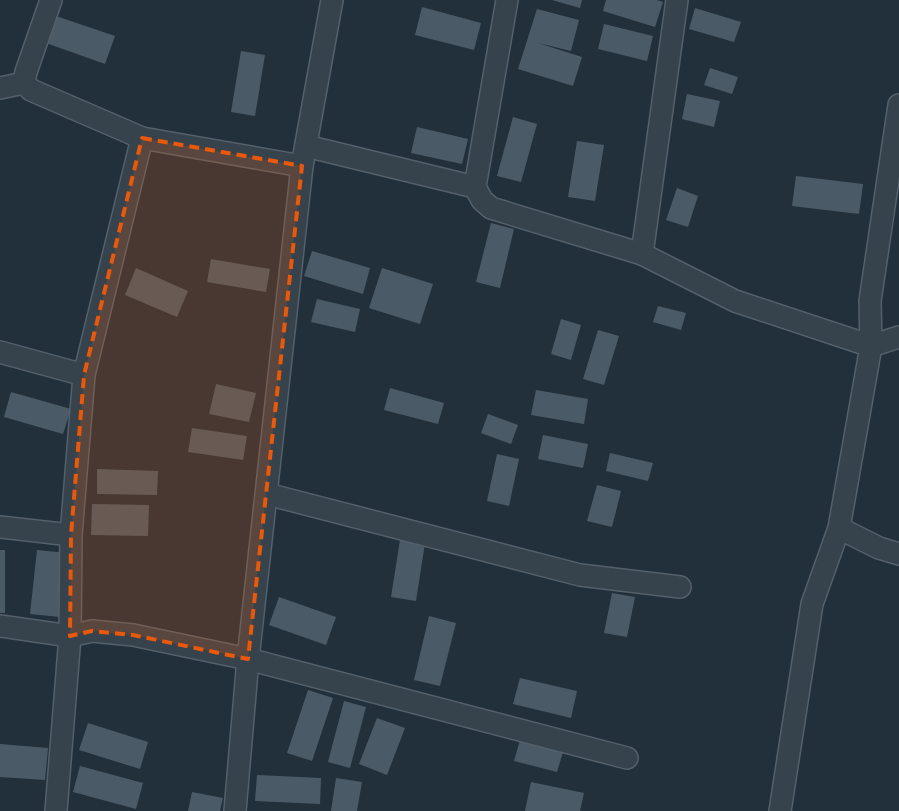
<svg xmlns="http://www.w3.org/2000/svg" width="899" height="811" font-family="Overpass,sans-serif">
	<style>
		.building { fill: #4a5b67 }
		.lines { fill: none; stroke-linecap: round; stroke-linejoin: round }
		.minor-casing { stroke: #54606a; stroke-width: 24 }
		.minor { stroke: #36424c; stroke-width: 21 }
		.marked { fill: #e8590c; fill-opacity: 0.2; stroke: #e8590c; stroke-width: 4; stroke-dasharray: 10 6; stroke-linejoin: round }
	</style>
	<rect width="100%" height="100%" fill="#22303c"/>
	<!-- building -->
	<g class="building">
		<path d="M552,0H582L580,8Z"/>
		<path d="M606,0H657L663,2L655,27L603,11Z"/>
		<path d="M422,7L481,23L474,50L415,35Z"/>
		<path d="M695,8L741,22L734,42L689,29Z"/>
		<path d="M537,9L579,20L571,51L538,43L582,57L573,86L518,69Z"/>
		<path d="M56,16L115,36L105,64L46,43Z"/>
		<path d="M604,24L653,36L647,61L598,49Z"/>
		<path d="M241,51L265,55L255,116L231,112Z"/>
		<path d="M710,68L738,77L732,94L704,85Z"/>
		<path d="M687,94L720,101L714,127L682,119Z"/>
		<path d="M513,117L537,124L521,182L497,176Z"/>
		<path d="M417,127L468,139L462,164L411,153Z"/>
		<path d="M577,141L604,145L595,201L568,197Z"/>
		<path d="M796,176L863,184L859,214L792,206Z"/>
		<path d="M677,188L698,196L688,227L666,220Z"/>
		<path d="M491,223L514,229L500,288L476,282Z"/>
		<path d="M312,251L370,268L363,294L304,276Z"/>
		<path d="M211,259L270,269L266,292L207,282Z"/>
		<path d="M136,268L188,291L177,317L125,295Z"/>
		<path d="M382,268L433,284L420,324L369,308Z"/>
		<path d="M317,299L360,309L355,332L311,322Z"/>
		<path d="M658,306L686,313L681,330L653,322Z"/>
		<path d="M561,319L581,325L571,360L551,354Z"/>
		<path d="M598,330L619,336L604,385L583,379Z"/>
		<path d="M216,384L256,393L249,422L209,414Z"/>
		<path d="M390,388L444,403L438,424L384,410Z"/>
		<path d="M536,390L588,399L584,424L531,415Z"/>
		<path d="M11,392L71,409L63,434L4,417Z"/>
		<path d="M488,414L518,425L511,444L481,433Z"/>
		<path d="M192,428L247,436L243,460L188,452Z"/>
		<path d="M543,435L588,444L583,468L538,459Z"/>
		<path d="M610,453L653,463L648,481L606,471Z"/>
		<path d="M497,454L519,459L509,506L487,501Z"/>
		<path d="M97,469L158,471L157,495L97,494Z"/>
		<path d="M597,485L621,491L612,527L587,521Z"/>
		<path d="M92,504L149,505L148,536L91,535Z"/>
		<path d="M400,540L425,543L416,601L391,597Z"/>
		<rect x="0" y="550" width="5" height="63"/>
		<path d="M37,550L67,553L60,617L30,614Z"/>
		<path d="M612,593L635,597L627,637L604,633Z"/>
		<path d="M279,597L336,617L326,645L269,625Z"/>
		<path d="M429,616L456,623L440,686L414,680Z"/>
		<path d="M520,678L577,691L571,718L513,704Z"/>
		<path d="M308,690L333,698L312,761L287,753Z"/>
		<path d="M344,701L366,707L350,768L328,762Z"/>
		<path d="M377,718L405,728L387,775L359,764Z"/>
		<path d="M88,723L148,742L140,769L79,750Z"/>
		<path d="M520,740L563,752L557,772L514,761Z"/>
		<path d="M0,744L48,748L45,780L0,777Z"/>
		<path d="M80,766L143,783L136,809L73,792Z"/>
		<path d="M257,775L321,778L320,804L255,801Z"/>
		<path d="M336,778L362,782L357,811H331Z"/>
		<path d="M531,782L584,793L580,811H525Z"/>
		<path d="M192,792L223,798L220,811H188Z"/>
	</g>
	<g class="lines">
		<!-- minor casing -->
		<g class="minor-casing">
			<g id="minor">
				<path d="M51,0L26,72L24,83L31,90L142,138L302,166"/>
				<path d="M507,0L475,187L482,200L491,208L642,254L677,0"/>
				<path d="M0,88L24,83"/>
				<path d="M306,146L475,187"/>
				<path d="M642,254L735,301L871,346L899,337"/>
				<path d="M0,352L84,375"/>
				<path d="M267,494L580,575L680,587"/>
				<path d="M0,527L71,535"/>
				<path d="M839,528L879,548L899,554"/>
				<path d="M0,626L70,636L92,631L133,635L248,659L627,758"/>
				<path d="M56,811L70,636L71,535L84,375L142,138"/>
				<path d="M235,811L248,659L302,166L332,0"/>
				<path d="M780,811L812,604L839,528L871,346L870,301L899,105"/>
			</g>
		</g>
		<!-- minor -->
		<use href="#minor" class="minor"/>
	</g>
	<!-- marked area -->
	<path class="marked" d="M142,138L302,166L248,659L133,635L92,631L70,636L71,535L84,375Z"/>
</svg>
